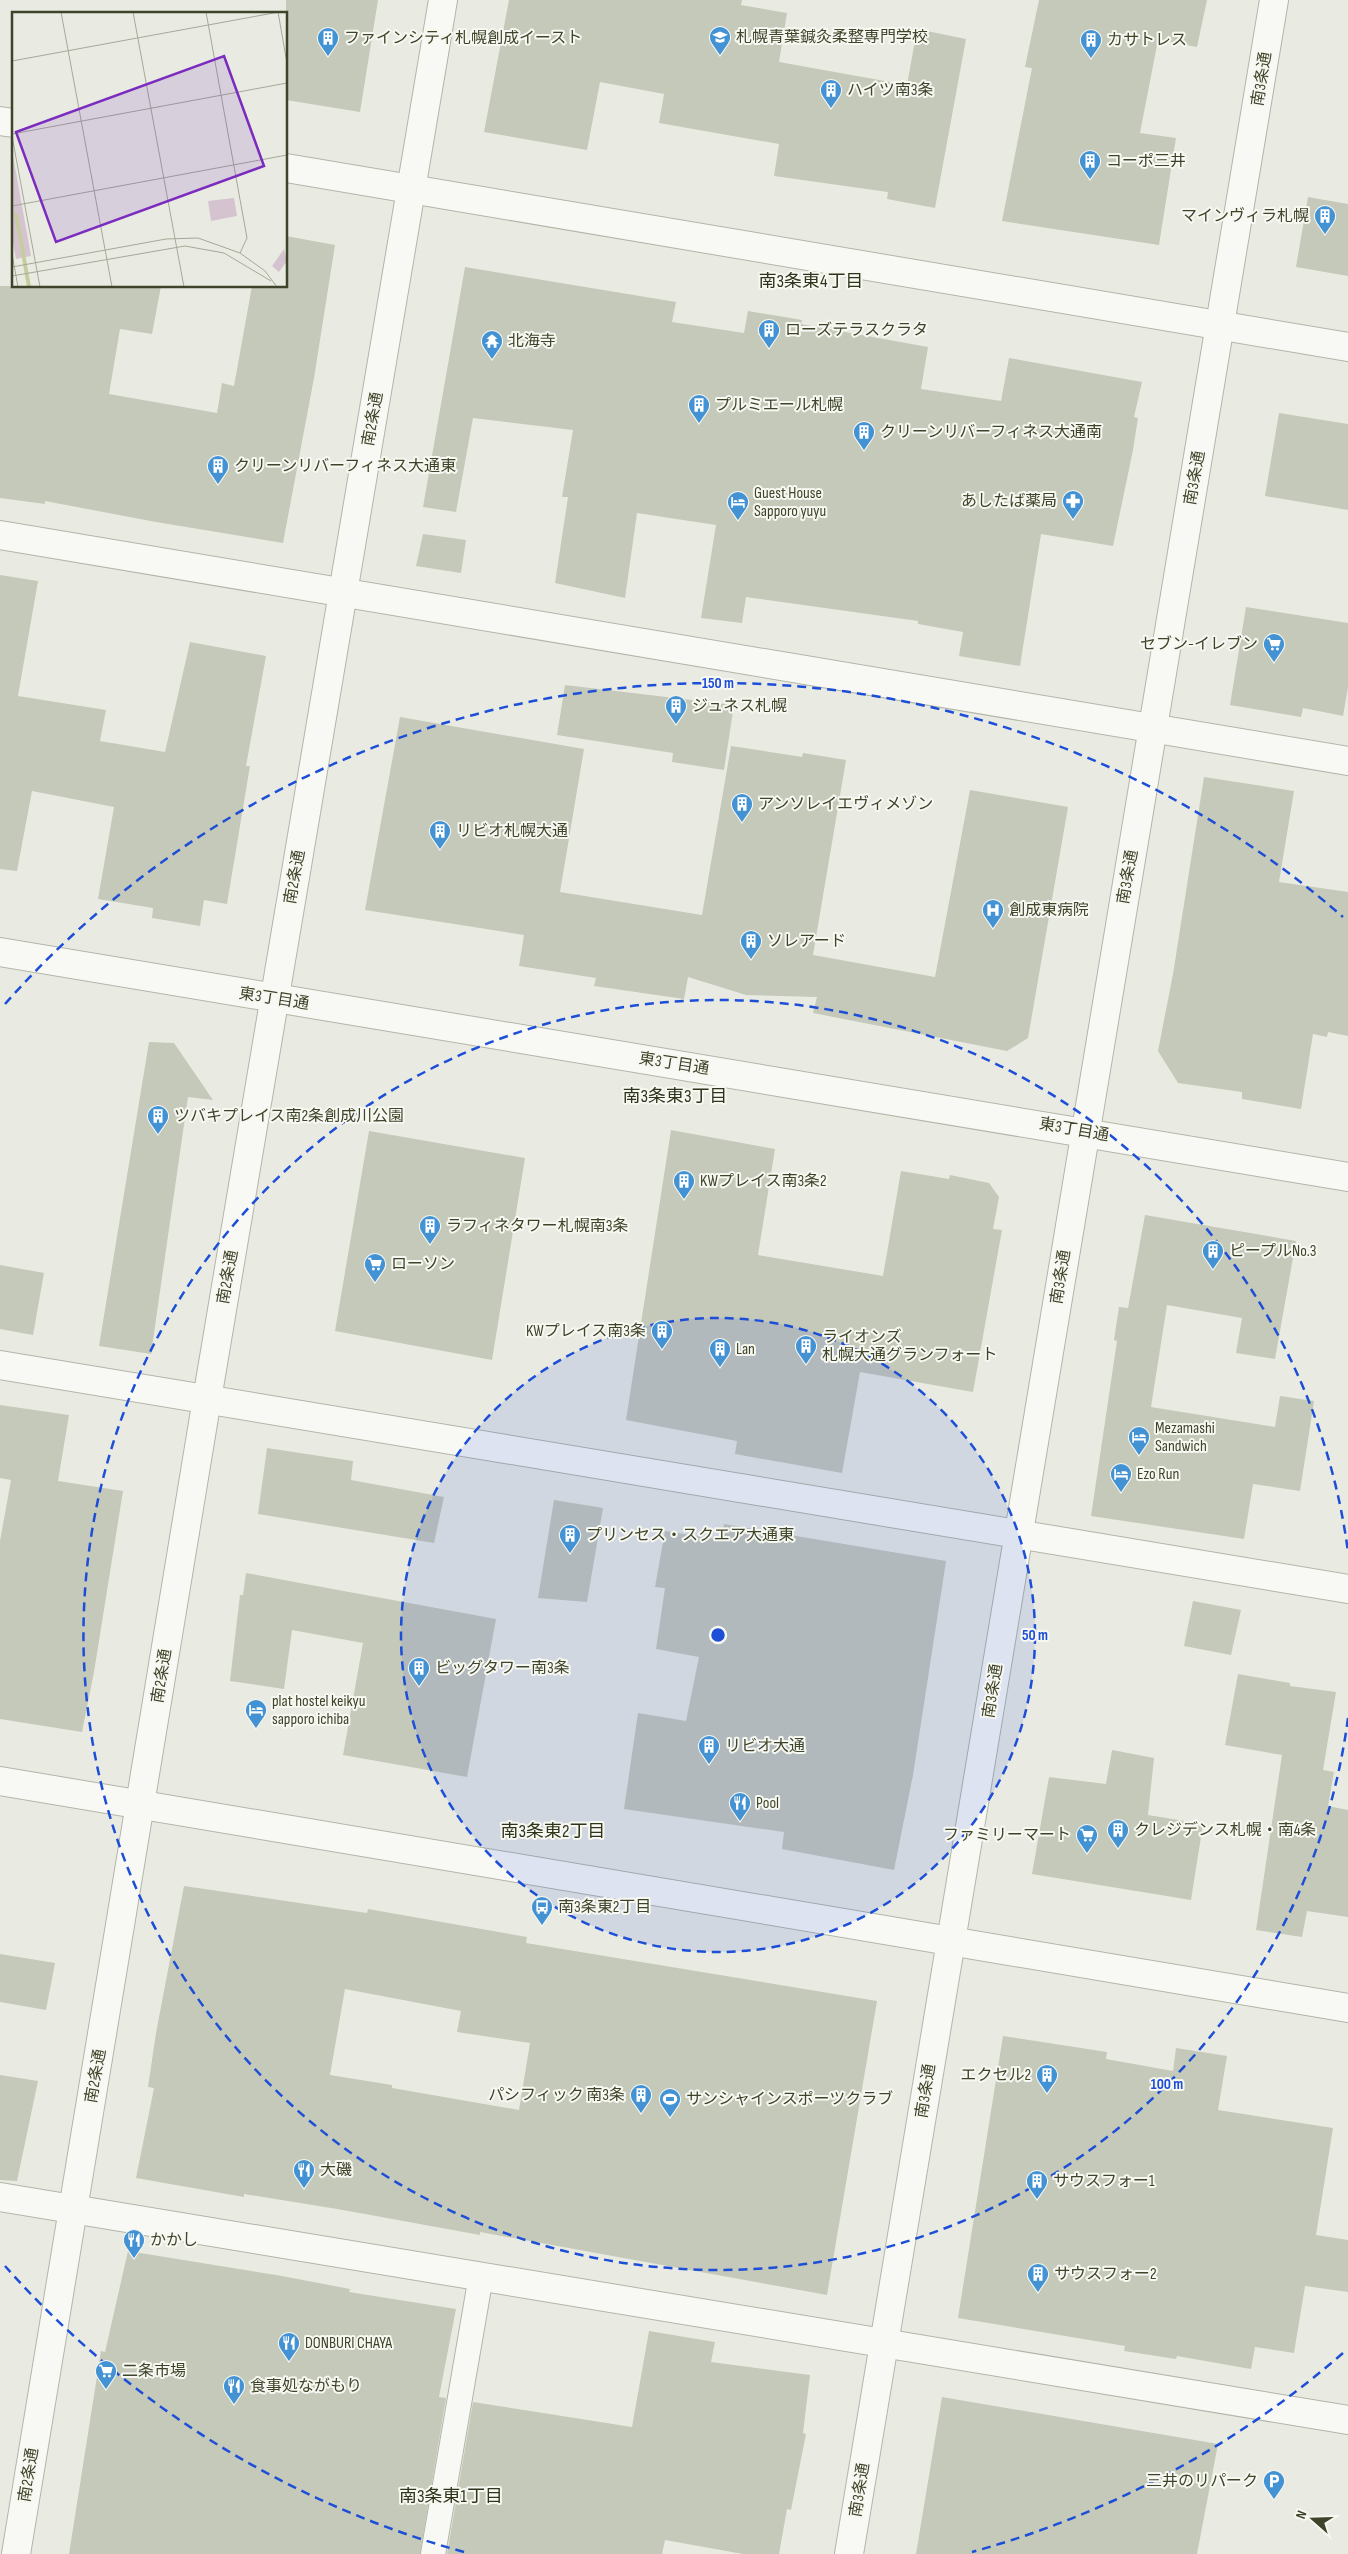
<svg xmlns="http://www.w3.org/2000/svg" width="1348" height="2554" font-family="'Sofia Sans Condensed','Noto Sans JP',sans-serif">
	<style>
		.building { fill: #c5c9b9; fill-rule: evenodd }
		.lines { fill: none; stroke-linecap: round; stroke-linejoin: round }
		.service-casing { stroke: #b2b6a7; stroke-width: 26 }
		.minor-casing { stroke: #b2b6a7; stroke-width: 30 }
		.tertiary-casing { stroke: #b2b6a7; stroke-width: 30 }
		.service { stroke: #f8f9f5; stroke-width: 24 }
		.minor { stroke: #f8f9f5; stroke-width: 28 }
		.tertiary { stroke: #f8f9f5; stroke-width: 28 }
		.ring { fill: none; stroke: #1d4ed8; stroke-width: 2.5; stroke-dasharray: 9 6 }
		.labels { text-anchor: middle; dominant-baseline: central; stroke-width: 4; stroke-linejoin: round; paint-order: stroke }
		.poi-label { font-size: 16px; fill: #3e4429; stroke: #f7f8f2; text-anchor: start }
		.street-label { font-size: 16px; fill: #3e4429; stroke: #f7f8f2 }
		.neighbourhood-label { font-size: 18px; fill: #2e351b; stroke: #f7f8f2 }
		.inset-road { fill: none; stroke: #a5a898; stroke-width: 1 }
		.view { fill: #7b2cbf; fill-opacity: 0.15; stroke: #7b2cbf; stroke-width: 2.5 }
		.inset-edge { fill: none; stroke: #3e4429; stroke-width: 2.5 }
		.centre { fill: #1d4ed8; stroke: #f7f8f2; stroke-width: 2.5 }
		.ring-label { font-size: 15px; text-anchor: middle; font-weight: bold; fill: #1d4ed8; stroke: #f7f8f2; stroke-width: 4; stroke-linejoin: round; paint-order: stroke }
	</style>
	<rect width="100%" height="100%" fill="#e9ebe2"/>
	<!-- building -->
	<g class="building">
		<path d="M286,0H378L360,112L286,100Z"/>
		<path d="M509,0H742L741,5L787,13L779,62L907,85L917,29L966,39L935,208L887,199L888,192L774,176L779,144L659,123L664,94L600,82L587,150L484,132Z"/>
		<path d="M1039,0H1207L1197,47L1158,40L1140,133L1176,138L1159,245L1002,221L1032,68L1025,67Z"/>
		<path d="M1308,197L1348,204V276L1296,267Z"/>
		<path d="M286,236L335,245L314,378L283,543L156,522L45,501V504L0,498V286H161L152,334L120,329L109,394L217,413L222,383L234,386L252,286H286Z"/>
		<path d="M465,267L676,302L672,322L744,333L748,311L802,320L801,324L928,347L921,389L1001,401L1009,358L1142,382L1134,417L1138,418L1133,450L1113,546L1041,534L1020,666L959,656L963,632L918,624V621L746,597L742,623L701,618L716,525L637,513L625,598L555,583L568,497H562L573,430L473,418L456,512L423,507Z"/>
		<path d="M1279,413L1348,424V510L1265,496Z"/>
		<path d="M423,534L466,540L461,573L416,566Z"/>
		<path d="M0,575L38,581L18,696L106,710L100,741L165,752L190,642L266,656L246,766H250L227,904L204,900L200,926L152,918L153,908L98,899L114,807L32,791L17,871L0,869Z"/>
		<path d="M1246,607L1348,623V687L1343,716L1303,708L1301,717L1230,705Z"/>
		<path d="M565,685L734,705L724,770L672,762L673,753L557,735Z"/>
		<path d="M400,717L584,749L560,892L702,915L731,746L802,757L803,753L846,760L813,955L935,977L970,790L1068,807L1028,1038L1007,1051L813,1013L817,997L746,995L688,977L684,999L594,986L596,978L519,966L524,935L365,910Z"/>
		<path d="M1204,777L1294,791L1279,882L1348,892V1036L1328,1032L1327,1037L1313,1034L1301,1109L1242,1099V1092L1178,1083L1158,1051L1173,974Z"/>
		<path d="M149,1042L174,1043L213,1100L188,1097L151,1354L99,1346Z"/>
		<path d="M671,1130L775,1149L758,1255L883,1276L901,1171L949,1179L950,1175L989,1183L999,1197L993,1229L1002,1230L973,1392L860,1372L842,1473L735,1454L737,1441L626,1420Z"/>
		<path d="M369,1131L525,1158L492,1360L335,1331Z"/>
		<path d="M1145,1215L1296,1241L1275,1359L1236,1353L1242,1318L1167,1305L1151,1407L1275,1427L1280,1396L1314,1401L1300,1491L1253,1484L1244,1539L1091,1516L1117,1341L1114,1340L1119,1307L1128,1308Z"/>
		<path d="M0,1265L44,1273L33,1335L0,1329Z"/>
		<path d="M0,1405L69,1415L58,1481L123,1491L94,1672L82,1732L0,1719V1541L11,1480L0,1478Z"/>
		<path d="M267,1448L353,1461L351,1480L444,1497L434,1543L258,1514Z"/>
		<path d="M554,1500L603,1508L587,1602L538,1598Z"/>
		<path d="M724,1524L946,1561L913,1775L894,1870L782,1849L784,1832L624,1809L638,1713L686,1721L699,1657L656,1649L665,1588L655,1587L665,1531L722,1540Z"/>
		<path d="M246,1573L496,1619L467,1777L343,1755L363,1643L292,1630L284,1689L230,1681L240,1595H243Z"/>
		<path d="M1193,1601L1241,1610L1231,1655L1184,1646Z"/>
		<path d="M1238,1674L1290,1683V1686L1336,1692L1323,1770L1334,1772L1328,1806L1348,1810V1917L1307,1911L1302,1937L1256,1930L1282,1755L1225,1745Z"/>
		<path d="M1112,1750L1154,1758L1148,1815L1203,1824L1191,1900L1032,1874L1049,1777L1106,1784Z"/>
		<path d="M184,1886L367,1913L368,1909L527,1937L526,1943L877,2001L827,2295L480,2232V2235L343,2210L244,2194V2197L136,2178L154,2088L148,2087L156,2033ZM345,1989L461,2011L457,2032L530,2043L519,2110L392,2088V2085L330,2075Z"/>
		<path d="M0,1954L55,1963L46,2010L0,2002Z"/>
		<path d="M1003,2036L1107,2052L1106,2059L1173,2071L1176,2048L1227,2056L1218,2110L1333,2128L1316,2235L1348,2240V2292L1305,2286L1294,2353L1255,2347L1251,2369L1177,2356L1176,2359L1124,2351L1125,2346L958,2318Z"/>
		<path d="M0,2075L38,2081L17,2181L0,2180Z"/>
		<path d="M128,2251L282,2276L350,2289L349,2292L456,2309L439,2397L446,2398L420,2554H69L101,2351L105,2352Z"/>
		<path d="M649,2331L715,2342L711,2362L810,2375L803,2433L806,2434L791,2510L787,2509L779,2554H743L665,2540L662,2554H447L473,2402L632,2427Z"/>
		<path d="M942,2397L1218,2444L1197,2554H916Z"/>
	</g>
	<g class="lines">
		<!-- service casing -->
		<g class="service-casing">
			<path id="service" d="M433,2554L481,2276"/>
		</g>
		<!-- minor casing -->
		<g class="minor-casing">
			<g id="minor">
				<path d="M0,535L1348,761"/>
				<path d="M0,1365L1348,1589"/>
				<path d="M0,2197L1348,2420"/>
			</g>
		</g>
		<!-- tertiary casing -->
		<g class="tertiary-casing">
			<g id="tertiary">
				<path d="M0,121L14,123"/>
				<path d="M286,168L1348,347"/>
				<path d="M0,952L1348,1177"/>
				<path d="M0,1781L1348,2008"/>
				<path d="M16,2554L207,1399L443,0"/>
				<path d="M849,2554L1274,0"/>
			</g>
		</g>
		<!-- service -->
		<use href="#service" class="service"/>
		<!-- minor -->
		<use href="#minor" class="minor"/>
		<!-- tertiary -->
		<use href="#tertiary" class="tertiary"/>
	</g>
	<!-- distance rings -->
	<circle cx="718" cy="1635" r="317" fill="#1d4ed8" fill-opacity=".12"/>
	<g class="ring">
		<circle cx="718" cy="1635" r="317"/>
		<path d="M1348 1718A635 635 0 1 1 1348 1552"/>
		<path d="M1343 2353A952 952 0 0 1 972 2552M464 2552A952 952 0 0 1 5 2266M5 1004A952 952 0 0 1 1343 917"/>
	</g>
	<!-- icons -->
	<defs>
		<g id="university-pin" transform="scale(1.125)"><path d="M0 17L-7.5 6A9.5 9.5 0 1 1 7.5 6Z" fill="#4392d4" stroke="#f7f8f2"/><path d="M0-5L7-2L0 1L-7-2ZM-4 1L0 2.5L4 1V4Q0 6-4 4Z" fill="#fff"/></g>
		<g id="building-pin" transform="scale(1.125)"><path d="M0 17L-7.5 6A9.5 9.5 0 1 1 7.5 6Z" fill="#4392d4" stroke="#f7f8f2"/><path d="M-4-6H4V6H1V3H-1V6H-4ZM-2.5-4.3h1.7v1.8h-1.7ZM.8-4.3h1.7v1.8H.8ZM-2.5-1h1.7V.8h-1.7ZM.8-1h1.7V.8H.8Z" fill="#fff"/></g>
		<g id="temple-pin" transform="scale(1.125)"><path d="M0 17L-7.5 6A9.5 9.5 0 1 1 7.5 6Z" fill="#4392d4" stroke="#f7f8f2"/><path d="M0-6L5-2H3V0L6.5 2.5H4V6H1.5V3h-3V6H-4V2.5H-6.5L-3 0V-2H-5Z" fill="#fff"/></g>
		<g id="pharmacy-pin" transform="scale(1.125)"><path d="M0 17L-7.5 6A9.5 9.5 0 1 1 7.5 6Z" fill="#4392d4" stroke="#f7f8f2"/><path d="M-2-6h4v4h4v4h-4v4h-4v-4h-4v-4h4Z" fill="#fff"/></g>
		<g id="hotel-pin" transform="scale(1.125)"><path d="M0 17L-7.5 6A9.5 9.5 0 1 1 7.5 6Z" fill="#4392d4" stroke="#f7f8f2"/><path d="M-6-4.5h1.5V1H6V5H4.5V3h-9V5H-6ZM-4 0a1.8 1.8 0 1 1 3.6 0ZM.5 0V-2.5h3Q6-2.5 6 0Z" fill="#fff"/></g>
		<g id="supermarket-pin" transform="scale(1.125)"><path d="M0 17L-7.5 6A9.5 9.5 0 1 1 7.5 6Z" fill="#4392d4" stroke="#f7f8f2"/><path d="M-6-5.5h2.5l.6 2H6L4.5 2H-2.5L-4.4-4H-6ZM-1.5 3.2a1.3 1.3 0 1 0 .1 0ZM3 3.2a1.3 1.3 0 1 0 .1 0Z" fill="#fff"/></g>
		<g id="hospital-pin" transform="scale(1.125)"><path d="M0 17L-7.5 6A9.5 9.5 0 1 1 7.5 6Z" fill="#4392d4" stroke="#f7f8f2"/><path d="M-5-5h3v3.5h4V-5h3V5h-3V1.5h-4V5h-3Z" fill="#fff"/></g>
		<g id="restaurant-pin" transform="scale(1.125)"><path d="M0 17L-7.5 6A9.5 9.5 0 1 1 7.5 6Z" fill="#4392d4" stroke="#f7f8f2"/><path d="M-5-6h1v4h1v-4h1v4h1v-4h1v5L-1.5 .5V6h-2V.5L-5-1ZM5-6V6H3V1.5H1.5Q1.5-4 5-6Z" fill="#fff"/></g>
		<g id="bus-pin" transform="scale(1.125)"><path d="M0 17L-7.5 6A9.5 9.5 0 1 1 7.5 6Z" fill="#4392d4" stroke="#f7f8f2"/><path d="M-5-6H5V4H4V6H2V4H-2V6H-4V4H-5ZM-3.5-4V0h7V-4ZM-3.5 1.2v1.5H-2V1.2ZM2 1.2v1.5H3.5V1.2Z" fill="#fff"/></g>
		<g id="stadium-pin" transform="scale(1.125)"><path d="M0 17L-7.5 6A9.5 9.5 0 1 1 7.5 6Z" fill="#4392d4" stroke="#f7f8f2"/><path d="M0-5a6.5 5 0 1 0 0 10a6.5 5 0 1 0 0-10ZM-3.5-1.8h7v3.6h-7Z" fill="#fff"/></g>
		<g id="parking-pin" transform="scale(1.125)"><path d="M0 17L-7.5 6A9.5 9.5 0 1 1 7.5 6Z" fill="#4392d4" stroke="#f7f8f2"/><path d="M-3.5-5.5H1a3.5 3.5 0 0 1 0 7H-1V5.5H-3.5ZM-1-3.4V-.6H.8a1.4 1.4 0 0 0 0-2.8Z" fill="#fff"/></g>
	</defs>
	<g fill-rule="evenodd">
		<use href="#university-pin" x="720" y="37"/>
		<use href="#building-pin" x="328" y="38"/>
		<use href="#building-pin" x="1091" y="40"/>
		<use href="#building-pin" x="831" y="90"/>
		<use href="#building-pin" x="1090" y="161"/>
		<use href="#building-pin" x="1325" y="216"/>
		<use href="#building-pin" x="769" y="330"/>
		<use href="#temple-pin" x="492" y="341"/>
		<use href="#building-pin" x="699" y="405"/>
		<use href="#building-pin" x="864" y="432"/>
		<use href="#building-pin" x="218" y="466"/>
		<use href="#pharmacy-pin" x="1073" y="501"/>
		<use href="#hotel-pin" x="738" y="502"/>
		<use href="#supermarket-pin" x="1274" y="644"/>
		<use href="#building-pin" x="676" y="706"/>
		<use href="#building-pin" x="742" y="804"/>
		<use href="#building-pin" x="440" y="831"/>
		<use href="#hospital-pin" x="993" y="910"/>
		<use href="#building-pin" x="751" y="941"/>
		<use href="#building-pin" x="158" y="1116"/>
		<use href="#building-pin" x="684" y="1181"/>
		<use href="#building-pin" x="430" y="1226"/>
		<use href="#building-pin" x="1213" y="1251"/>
		<use href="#supermarket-pin" x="375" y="1264"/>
		<use href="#building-pin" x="662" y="1331"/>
		<use href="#building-pin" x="806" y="1346"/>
		<use href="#building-pin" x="720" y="1349"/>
		<use href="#hotel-pin" x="1139" y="1437"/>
		<use href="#hotel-pin" x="1121" y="1474"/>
		<use href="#building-pin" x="570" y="1535"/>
		<use href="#building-pin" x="419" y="1668"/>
		<use href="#hotel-pin" x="256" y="1710"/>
		<use href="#building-pin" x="709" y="1746"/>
		<use href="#restaurant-pin" x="740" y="1803"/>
		<use href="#building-pin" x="1118" y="1830"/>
		<use href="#supermarket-pin" x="1087" y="1835"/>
		<use href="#bus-pin" x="542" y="1907"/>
		<use href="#building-pin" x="1047" y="2075"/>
		<use href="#building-pin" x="641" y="2095"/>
		<use href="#stadium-pin" x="670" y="2099"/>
		<use href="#restaurant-pin" x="304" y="2170"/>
		<use href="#building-pin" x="1037" y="2181"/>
		<use href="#restaurant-pin" x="134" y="2240"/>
		<use href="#building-pin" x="1038" y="2274"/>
		<use href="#restaurant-pin" x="289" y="2343"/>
		<use href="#supermarket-pin" x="106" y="2371"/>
		<use href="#restaurant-pin" x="234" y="2386"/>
		<use href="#parking-pin" x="1274" y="2481"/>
	</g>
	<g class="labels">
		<!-- poi labels -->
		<g class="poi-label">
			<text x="736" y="37">札幌青葉鍼灸柔整専門学校</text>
			<text x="344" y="38">ファインシティ札幌創成イースト</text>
			<text x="1107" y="40">カサトレス</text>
			<text x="847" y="90">ハイツ南3条</text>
			<text x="1106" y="161">コーポ三井</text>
			<text x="1309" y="216" text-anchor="end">マインヴィラ札幌</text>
			<text x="785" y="330">ローズテラスクラタ</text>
			<text x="508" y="341">北海寺</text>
			<text x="715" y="405">プルミエール札幌</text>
			<text x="880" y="432">クリーンリバーフィネス大通南</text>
			<text x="234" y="466">クリーンリバーフィネス大通東</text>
			<text x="754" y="493">Guest House<tspan x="754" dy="18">Sapporo yuyu</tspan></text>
			<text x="1057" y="501" text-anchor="end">あしたば薬局</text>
			<text x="1258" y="644" text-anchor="end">セブン-イレブン</text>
			<text x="692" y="706">ジュネス札幌</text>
			<text x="758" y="804">アンソレイエヴィメゾン</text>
			<text x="456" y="831">リビオ札幌大通</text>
			<text x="1009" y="910">創成東病院</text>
			<text x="767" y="941">ソレアード</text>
			<text x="174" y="1116">ツバキプレイス南2条創成川公園</text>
			<text x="700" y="1181">KWプレイス南3条2</text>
			<text x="446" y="1226">ラフィネタワー札幌南3条</text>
			<text x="1229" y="1251">ピープルNo.3</text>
			<text x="391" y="1264">ローソン</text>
			<text x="646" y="1331" text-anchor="end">KWプレイス南3条</text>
			<text x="822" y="1337">ライオンズ<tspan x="822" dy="18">札幌大通グランフォート</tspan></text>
			<text x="736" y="1349">Lan</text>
			<text x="1155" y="1428">Mezamashi<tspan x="1155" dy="18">Sandwich</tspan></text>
			<text x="1137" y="1474">Ezo Run</text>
			<text x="586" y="1535">プリンセス・スクエア大通東</text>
			<text x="435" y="1668">ビッグタワー南3条</text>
			<text x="272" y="1701">plat hostel keikyu<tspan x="272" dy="18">sapporo ichiba</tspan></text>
			<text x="725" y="1746">リビオ大通</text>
			<text x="756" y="1803">Pool</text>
			<text x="1134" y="1830">クレジデンス札幌・南4条</text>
			<text x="1071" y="1835" text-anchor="end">ファミリーマート</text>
			<text x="558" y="1907">南3条東2丁目</text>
			<text x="1031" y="2075" text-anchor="end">エクセル2</text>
			<text x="625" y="2095" text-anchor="end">パシフィック 南3条</text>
			<text x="686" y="2099">サンシャインスポーツクラブ</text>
			<text x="320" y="2170">大磯</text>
			<text x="1053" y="2181">サウスフォー1</text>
			<text x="150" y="2240">かかし</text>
			<text x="1054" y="2274">サウスフォー2</text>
			<text x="305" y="2343">DONBURI CHAYA</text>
			<text x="122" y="2371">二条市場</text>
			<text x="250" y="2386">食事処ながもり</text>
			<text x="1258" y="2481" text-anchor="end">三井のリパーク</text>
		</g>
		<!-- street labels -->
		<g class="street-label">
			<text transform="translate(1262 79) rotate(-81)">南3条通</text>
			<text transform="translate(373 419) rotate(-80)">南2条通</text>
			<text transform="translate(1195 478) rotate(-80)">南3条通</text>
			<text transform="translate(295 877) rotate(-80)">南2条通</text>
			<text transform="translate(1128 877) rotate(-80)">南3条通</text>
			<text transform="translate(274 999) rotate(9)">東3丁目通</text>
			<text transform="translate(674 1064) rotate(9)">東3丁目通</text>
			<text transform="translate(1074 1130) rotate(10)">東3丁目通</text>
			<text transform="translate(228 1277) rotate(-80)">南2条通</text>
			<text transform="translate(1061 1277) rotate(-81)">南3条通</text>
			<text transform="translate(162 1676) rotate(-81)">南2条通</text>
			<text transform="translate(993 1691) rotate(-81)">南3条通</text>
			<text transform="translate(96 2076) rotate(-80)">南2条通</text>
			<text transform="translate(926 2091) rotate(-81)">南3条通</text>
			<text transform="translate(29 2475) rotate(-81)">南2条通</text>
			<text transform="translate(860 2490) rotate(-81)">南3条通</text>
		</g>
		<!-- neighbourhood labels -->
		<g class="neighbourhood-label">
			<text x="811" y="281">南3条東4丁目</text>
			<text x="675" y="1096">南3条東3丁目</text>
			<text x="553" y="1831">南3条東2丁目</text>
			<text x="451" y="2496">南3条東1丁目</text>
		</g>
	</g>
	<!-- overview -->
	<g transform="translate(12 12)">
		<rect width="275" height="275" fill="#e9ebe2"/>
		<path d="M0,138L19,244L4,247L0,226ZM222,186L225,204L199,209L196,189ZM272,237L275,249L267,260L260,254Z" fill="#d5c3cf"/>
		<path d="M2,200L6,203L19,275H15Z" fill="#c6cc9c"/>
		<path class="inset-road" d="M49,0L100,275M121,0L172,275M194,0L235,226L228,241M266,0L275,51M0,49L267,0M0,122L275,71M0,124L28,275M0,194L275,143M0,242L6,275M0,255L154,227L186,226L228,241L253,259L265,275M0,264L173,234L212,241L259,269"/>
		<path class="view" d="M212,44L252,154L44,230L4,120Z"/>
		<rect width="275" height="275" class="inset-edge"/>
	</g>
	<circle cx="718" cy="1635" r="8" class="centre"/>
	<g class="ring-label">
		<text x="718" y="688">150 m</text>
		<text x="1035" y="1640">50 m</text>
		<text x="1167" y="2089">100 m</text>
	</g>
	<!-- north arrow -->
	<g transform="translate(1313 2519) rotate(290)" stroke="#f7f8f2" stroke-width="4" paint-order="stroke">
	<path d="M0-4L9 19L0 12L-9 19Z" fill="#3e4429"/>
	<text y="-8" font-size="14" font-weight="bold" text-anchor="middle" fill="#3e4429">N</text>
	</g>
</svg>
